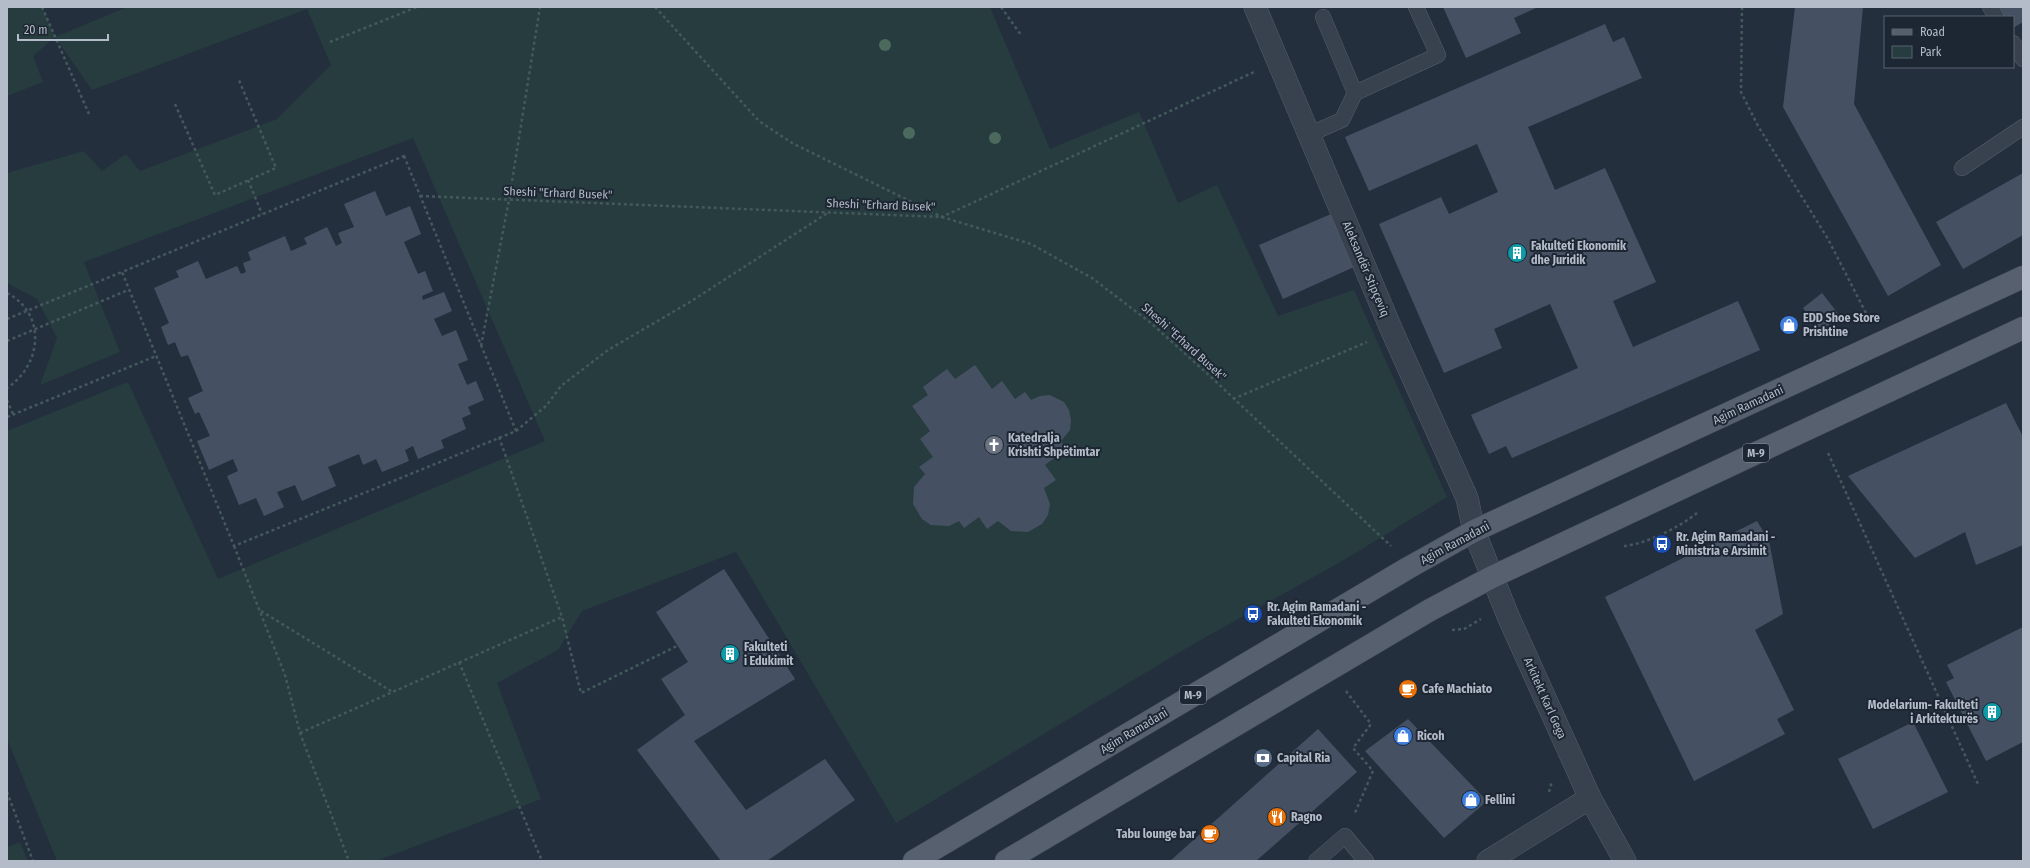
<svg xmlns="http://www.w3.org/2000/svg" width="2030" height="868" font-family="'Fira Sans Condensed',sans-serif">
	<style>
		.green { fill: #263c3f }
		.building { fill: #455162 }
		.lines { fill: none; stroke-linecap: round; stroke-linejoin: round }
		.service-casing { stroke: #565f6c; stroke-width: 16 }
		.minor-casing { stroke: #565f6c; stroke-width: 23 }
		.tertiary-casing { stroke: #565f6c; stroke-width: 23 }
		.primary-casing { stroke: #414a57; stroke-width: 23 }
		.path { stroke: #44595c; stroke-width: 2.5; stroke-dasharray: 3 3; stroke-linecap: butt }
		.service { stroke: #38414e; stroke-width: 15 }
		.minor { stroke: #38414e; stroke-width: 22 }
		.tertiary { stroke: #38414e; stroke-width: 22 }
		.primary { stroke: #56606e; stroke-width: 22 }
		.tree { fill: #4b6a5d }
		.labels { text-anchor: middle; dominant-baseline: central; stroke-width: 4; stroke-linejoin: round; paint-order: stroke }
		.shield { fill: #1d2633; stroke: #878f9c; stroke-width: 1 }
		.shield-label { font-size: 11px; font-weight: bold; fill: #b4bcc9 }
		.street-label { font-size: 12px; fill: #b4bcc9; stroke: #1d2633 }
		.poi-label { font-size: 12px; font-weight: bold; fill: #b4bcc9; stroke: #1d2633; text-anchor: start }
	</style>
	<rect width="100%" height="100%" fill="#242f3e"/>
	<!-- green -->
	<g class="green">
		<path d="M7,7H42L55,37L127,7H990L1050,149L1139,112L1178,203L1217,185L1278,316L1354,290L1447,497L1344,560L1190,646L896,823L736,552L582,611L558,650L497,683L541,799L376,861H57L7,739V431L128,382L218,579L545,441L413,138L84,262L120,352L40,385L57,338L37,299L7,283V173L84,151L102,171L126,154L140,171L277,119L331,65L307,9L92,90L55,37L33,56L43,82L7,96Z"/>
		<path d="M20,842L28,861H7V847Z"/>
	</g>
	<!-- building -->
	<g class="building">
		<path d="M1443,7H1538L1514,18L1521,33L1466,58Z"/>
		<path d="M1795,7H1863L1854,104L1941,265L1888,296L1783,107Z"/>
		<path d="M1996,7H2023V22L2013,28V17H2002Z"/>
		<path d="M1605,24L1613,42L1624,37L1642,78L1528,127L1555,190L1605,168L1656,282L1613,301L1633,347L1738,301L1760,350L1512,458L1506,446L1489,454L1471,415L1578,368L1550,304L1494,329L1502,348L1444,373L1379,224L1441,197L1449,214L1498,192L1477,144L1369,191L1345,137Z"/>
		<path d="M2023,173V235L1963,269L1936,222Z"/>
		<path d="M375,191L386,216L410,206L421,234L404,242L418,274L425,271L433,291L422,296L423,300L444,292L452,311L434,319L442,336L456,330L468,360L458,364L467,385L476,381L484,400L468,407L471,414L462,418L466,429L441,440L444,448L418,459L413,446L405,450L409,461L382,472L376,459L363,465L359,454L328,467L336,486L302,501L295,485L277,492L284,507L264,516L256,498L239,505L227,476L238,471L233,459L209,470L197,441L210,436L199,412L195,414L188,398L203,391L188,355L181,357L175,342L168,345L161,327L169,323L154,288L179,277L176,271L198,261L206,279L237,266L241,274L246,272L243,263L251,260L248,252L285,236L291,251L307,244L304,238L327,227L336,246L342,243L338,233L354,227L344,204Z"/>
		<path d="M1331,214L1354,267L1283,299L1259,245Z"/>
		<path d="M1822,293L1840,316L1821,331L1803,308Z"/>
		<path d="M975,365L992,389L1002,381L1015,399L1025,392L1031,400L1040,396L1050,395L1064,402L1069,410L1071,420L1070,430L1061,441L1066,449L1045,465L1056,480L1044,488L1050,504L1048,515L1042,524L1028,532L1011,531L998,521L987,529L979,517L964,528L959,521L949,526L931,525L922,519L913,504L914,487L925,474L919,467L933,457L920,439L930,431L912,406L928,395L923,387L947,369L955,379Z"/>
		<path d="M2006,403L2023,437V545L1976,565L1965,532L1915,558L1848,476Z"/>
		<path d="M1757,521L1769,541L1783,614L1755,630L1794,710L1777,719L1785,734L1694,781L1605,597Z"/>
		<path d="M724,569L795,679L694,741L746,810L825,759L855,800L767,861H721L637,750L685,715L661,679L688,662L656,612Z"/>
		<path d="M2023,627V742L1986,761L1946,682L1954,678L1947,665Z"/>
		<path d="M1408,719L1487,801L1444,838L1365,751Z"/>
		<path d="M1913,722L1948,792L1873,829L1838,759Z"/>
		<path d="M1318,729L1357,772L1256,861H1170Z"/>
	</g>
	<g class="lines">
		<!-- service casing -->
		<g class="service-casing">
			<g id="service">
				<path d="M1990,7L1996,17"/>
				<path d="M1323,17L1355,93"/>
				<path d="M2013,43L2023,59"/>
				<path d="M1310,134L1342,120L1355,93L1438,55L1416,7"/>
				<path d="M1962,168L2023,127"/>
				<path d="M1316,861L1345,836L1366,861"/>
			</g>
		</g>
		<!-- minor casing -->
		<g class="minor-casing">
			<g id="minor">
				<path d="M1255,7L1392,331L1467,498L1474,531"/>
				<path d="M1590,798L1625,861"/>
			</g>
		</g>
		<!-- tertiary casing -->
		<g class="tertiary-casing">
			<path id="tertiary" d="M1474,531L1508,616L1590,798L1488,861"/>
		</g>
		<!-- primary casing -->
		<g class="primary-casing">
			<g id="primary">
				<path d="M914,861L1408,568L1474,531L2023,277"/>
				<path d="M1006,861L1430,610L1492,577L2023,328"/>
			</g>
		</g>
		<!-- path -->
		<g class="path">
			<path d="M42,7L89,114"/>
			<path d="M655,7L759,121L792,143L942,217L1254,72"/>
			<path d="M1001,7L1021,35"/>
			<path d="M1742,7L1741,92L1758,126L1828,239L1869,319"/>
			<path d="M330,42L417,7"/>
			<path d="M175,104L215,195L276,168L238,78"/>
			<path d="M404,156L516,431L234,546L122,272Z"/>
			<path d="M248,180L262,214"/>
			<path d="M420,196L942,217L1031,244L1092,278L1151,323L1212,378L1391,546"/>
			<path d="M7,293C47,314 42,365 7,388"/>
			<path d="M7,319L122,272"/>
			<path d="M7,341L128,290"/>
			<path d="M481,346L509,200L540,7"/>
			<path d="M1233,399L1367,342"/>
			<path d="M7,400L13,414"/>
			<path d="M7,417L156,356"/>
			<path d="M516,431L546,406L561,386L608,350L690,302L829,212"/>
			<path d="M499,437L562,617L581,693L677,646"/>
			<path d="M1828,453L1978,784"/>
			<path d="M234,546L285,675L300,733L349,861"/>
			<path d="M1624,546C1646,544 1680,527 1697,513"/>
			<path d="M261,611L391,691"/>
			<path d="M1452,630L1464,629L1481,619"/>
			<path d="M459,662L542,861"/>
			<path d="M1346,691L1371,724L1353,748L1373,771L1354,815"/>
			<path d="M300,733L562,617"/>
			<path d="M7,792L33,861"/>
			<path d="M1549,792L1552,781"/>
		</g>
		<!-- service -->
		<use href="#service" class="service"/>
		<!-- minor -->
		<use href="#minor" class="minor"/>
		<!-- tertiary -->
		<use href="#tertiary" class="tertiary"/>
		<!-- primary -->
		<use href="#primary" class="primary"/>
	</g>
	<!-- trees -->
	<g class="tree">
		<circle cx="885" cy="45" r="6"/>
		<circle cx="909" cy="133" r="6"/>
		<circle cx="995" cy="138" r="6"/>
	</g>
	<!-- icons -->
	<defs>
		<g id="building-disc" transform="scale(1)"><circle r="9.5" fill="#0f9aa8" stroke="#1d2633"/><path d="M-4-6H4V6H1V3H-1V6H-4ZM-2.5-4.3h1.7v1.8h-1.7ZM.8-4.3h1.7v1.8H.8ZM-2.5-1h1.7V.8h-1.7ZM.8-1h1.7V.8H.8Z" fill="#fff"/></g>
		<g id="shop-disc" transform="scale(1)"><circle r="9.5" fill="#3f7fe0" stroke="#1d2633"/><path d="M-5-2.5h2.3a2.7 3.5 0 0 1 5.4 0H5L5.5 6h-11ZM-1.5-2.5h3a1.5 2.3 0 0 0-3 0Z" fill="#fff"/></g>
		<g id="church-disc" transform="scale(1)"><circle r="9.5" fill="#6b7280" stroke="#1d2633"/><path d="M-1.2-6h2.4v3.5h3.3v2.4h-3.3V6h-2.4V-.1h-3.3v-2.4h3.3Z" fill="#fff"/></g>
		<g id="bus-disc" transform="scale(1)"><circle r="9.5" fill="#1a4fb4" stroke="#1d2633"/><path d="M-5-6H5V4H4V6H2V4H-2V6H-4V4H-5ZM-3.5-4V0h7V-4ZM-3.5 1.2v1.5H-2V1.2ZM2 1.2v1.5H3.5V1.2Z" fill="#fff"/></g>
		<g id="cafe-disc" transform="scale(1)"><circle r="9.5" fill="#e8710a" stroke="#1d2633"/><path d="M-5.5-4.5H6V0H3Q3 3.5 0 3.5H-2.5Q-5.5 3.5-5.5 0ZM3-3.2v2h1.7v-2ZM-6 4.5H4V6H-6Z" fill="#fff"/></g>
		<g id="bank-disc" transform="scale(1)"><circle r="9.5" fill="#5c6f8a" stroke="#1d2633"/><path d="M-6-4H6V4H-6ZM0-2.3a2.3 2.3 0 1 0 0 4.6a2.3 2.3 0 1 0 0-4.6Z" fill="#fff"/></g>
		<g id="restaurant-disc" transform="scale(1)"><circle r="9.5" fill="#e8710a" stroke="#1d2633"/><path d="M-5-6h1v4h1v-4h1v4h1v-4h1v5L-1.5 .5V6h-2V.5L-5-1ZM5-6V6H3V1.5H1.5Q1.5-4 5-6Z" fill="#fff"/></g>
	</defs>
	<g fill-rule="evenodd">
		<use href="#building-disc" x="1517" y="253"/>
		<use href="#shop-disc" x="1789" y="325"/>
		<use href="#church-disc" x="994" y="445"/>
		<use href="#bus-disc" x="1662" y="544"/>
		<use href="#bus-disc" x="1253" y="614"/>
		<use href="#building-disc" x="730" y="654"/>
		<use href="#cafe-disc" x="1408" y="689"/>
		<use href="#building-disc" x="1992" y="712"/>
		<use href="#shop-disc" x="1403" y="736"/>
		<use href="#bank-disc" x="1263" y="758"/>
		<use href="#shop-disc" x="1471" y="800"/>
		<use href="#restaurant-disc" x="1277" y="817"/>
		<use href="#cafe-disc" x="1210" y="834"/>
	</g>
	<g class="labels">
		<!-- shield labels -->
		<g class="shield">
			<rect x="1743" y="444" width="26" height="18" rx="3"/>
			<rect x="1180" y="686" width="26" height="18" rx="3"/>
		</g>
		<g class="shield-label">
			<text x="1756" y="453">M-9</text>
			<text x="1193" y="695">M-9</text>
		</g>
		<!-- street labels -->
		<g class="street-label">
			<text transform="translate(558 193) rotate(2)">Sheshi "Erhard Busek"</text>
			<text transform="translate(881 205) rotate(2)">Sheshi "Erhard Busek"</text>
			<text transform="translate(1366 269) rotate(67)">Aleksandër Stipçeviq</text>
			<text transform="translate(1184 342) rotate(42)">Sheshi "Erhard Busek"</text>
			<text transform="translate(1748 405) rotate(-25)">Agim Ramadani</text>
			<text transform="translate(1455 543) rotate(-28)">Agim Ramadani</text>
			<text transform="translate(1545 698) rotate(66)">Arkitekt Karl Gega</text>
			<text transform="translate(1134 731) rotate(-31)">Agim Ramadani</text>
		</g>
		<!-- poi labels -->
		<g class="poi-label">
			<text x="1531" y="246">Fakulteti Ekonomik<tspan x="1531" dy="14">dhe Juridik</tspan></text>
			<text x="1803" y="318">EDD Shoe Store<tspan x="1803" dy="14">Prishtine</tspan></text>
			<text x="1008" y="438">Katedralja<tspan x="1008" dy="14">Krishti Shpëtimtar</tspan></text>
			<text x="1676" y="537">Rr. Agim Ramadani -<tspan x="1676" dy="14">Ministria e Arsimit</tspan></text>
			<text x="1267" y="607">Rr. Agim Ramadani -<tspan x="1267" dy="14">Fakulteti Ekonomik</tspan></text>
			<text x="744" y="647">Fakulteti<tspan x="744" dy="14">i Edukimit</tspan></text>
			<text x="1422" y="689">Cafe Machiato</text>
			<text x="1978" y="705" text-anchor="end">Modelarium- Fakulteti<tspan x="1978" dy="14">i Arkitekturës</tspan></text>
			<text x="1417" y="736">Ricoh</text>
			<text x="1277" y="758">Capital Ria</text>
			<text x="1485" y="800">Fellini</text>
			<text x="1291" y="817">Ragno</text>
			<text x="1196" y="834" text-anchor="end">Tabu lounge bar</text>
		</g>
	</g>
	<!-- border -->
	<rect width="2030" height="868" fill="none" stroke="#b4bcc9" stroke-width="16"/>
	<!-- legend -->
	<rect x="1884" y="16" width="130" height="52" fill="#1d2633" stroke="#59626f"/>
	<rect x="1892" y="29" width="20" height="6" fill="#56606e" stroke="#59626f"/>
	<text x="1920" y="36" font-size="12" fill="#b4bcc9">Road</text>
	<rect x="1892" y="46" width="20" height="12" fill="#263c3f" stroke="#59626f"/>
	<text x="1920" y="56" font-size="12" fill="#b4bcc9">Park</text>
	<!-- scale -->
	<path d="M18 34v6h90v-6" fill="none" stroke="#b4bcc9" stroke-width="2"/>
	<text x="24" y="34" font-size="12" fill="#b4bcc9" stroke="#1d2633" stroke-width="3" paint-order="stroke">20 m</text>
</svg>
